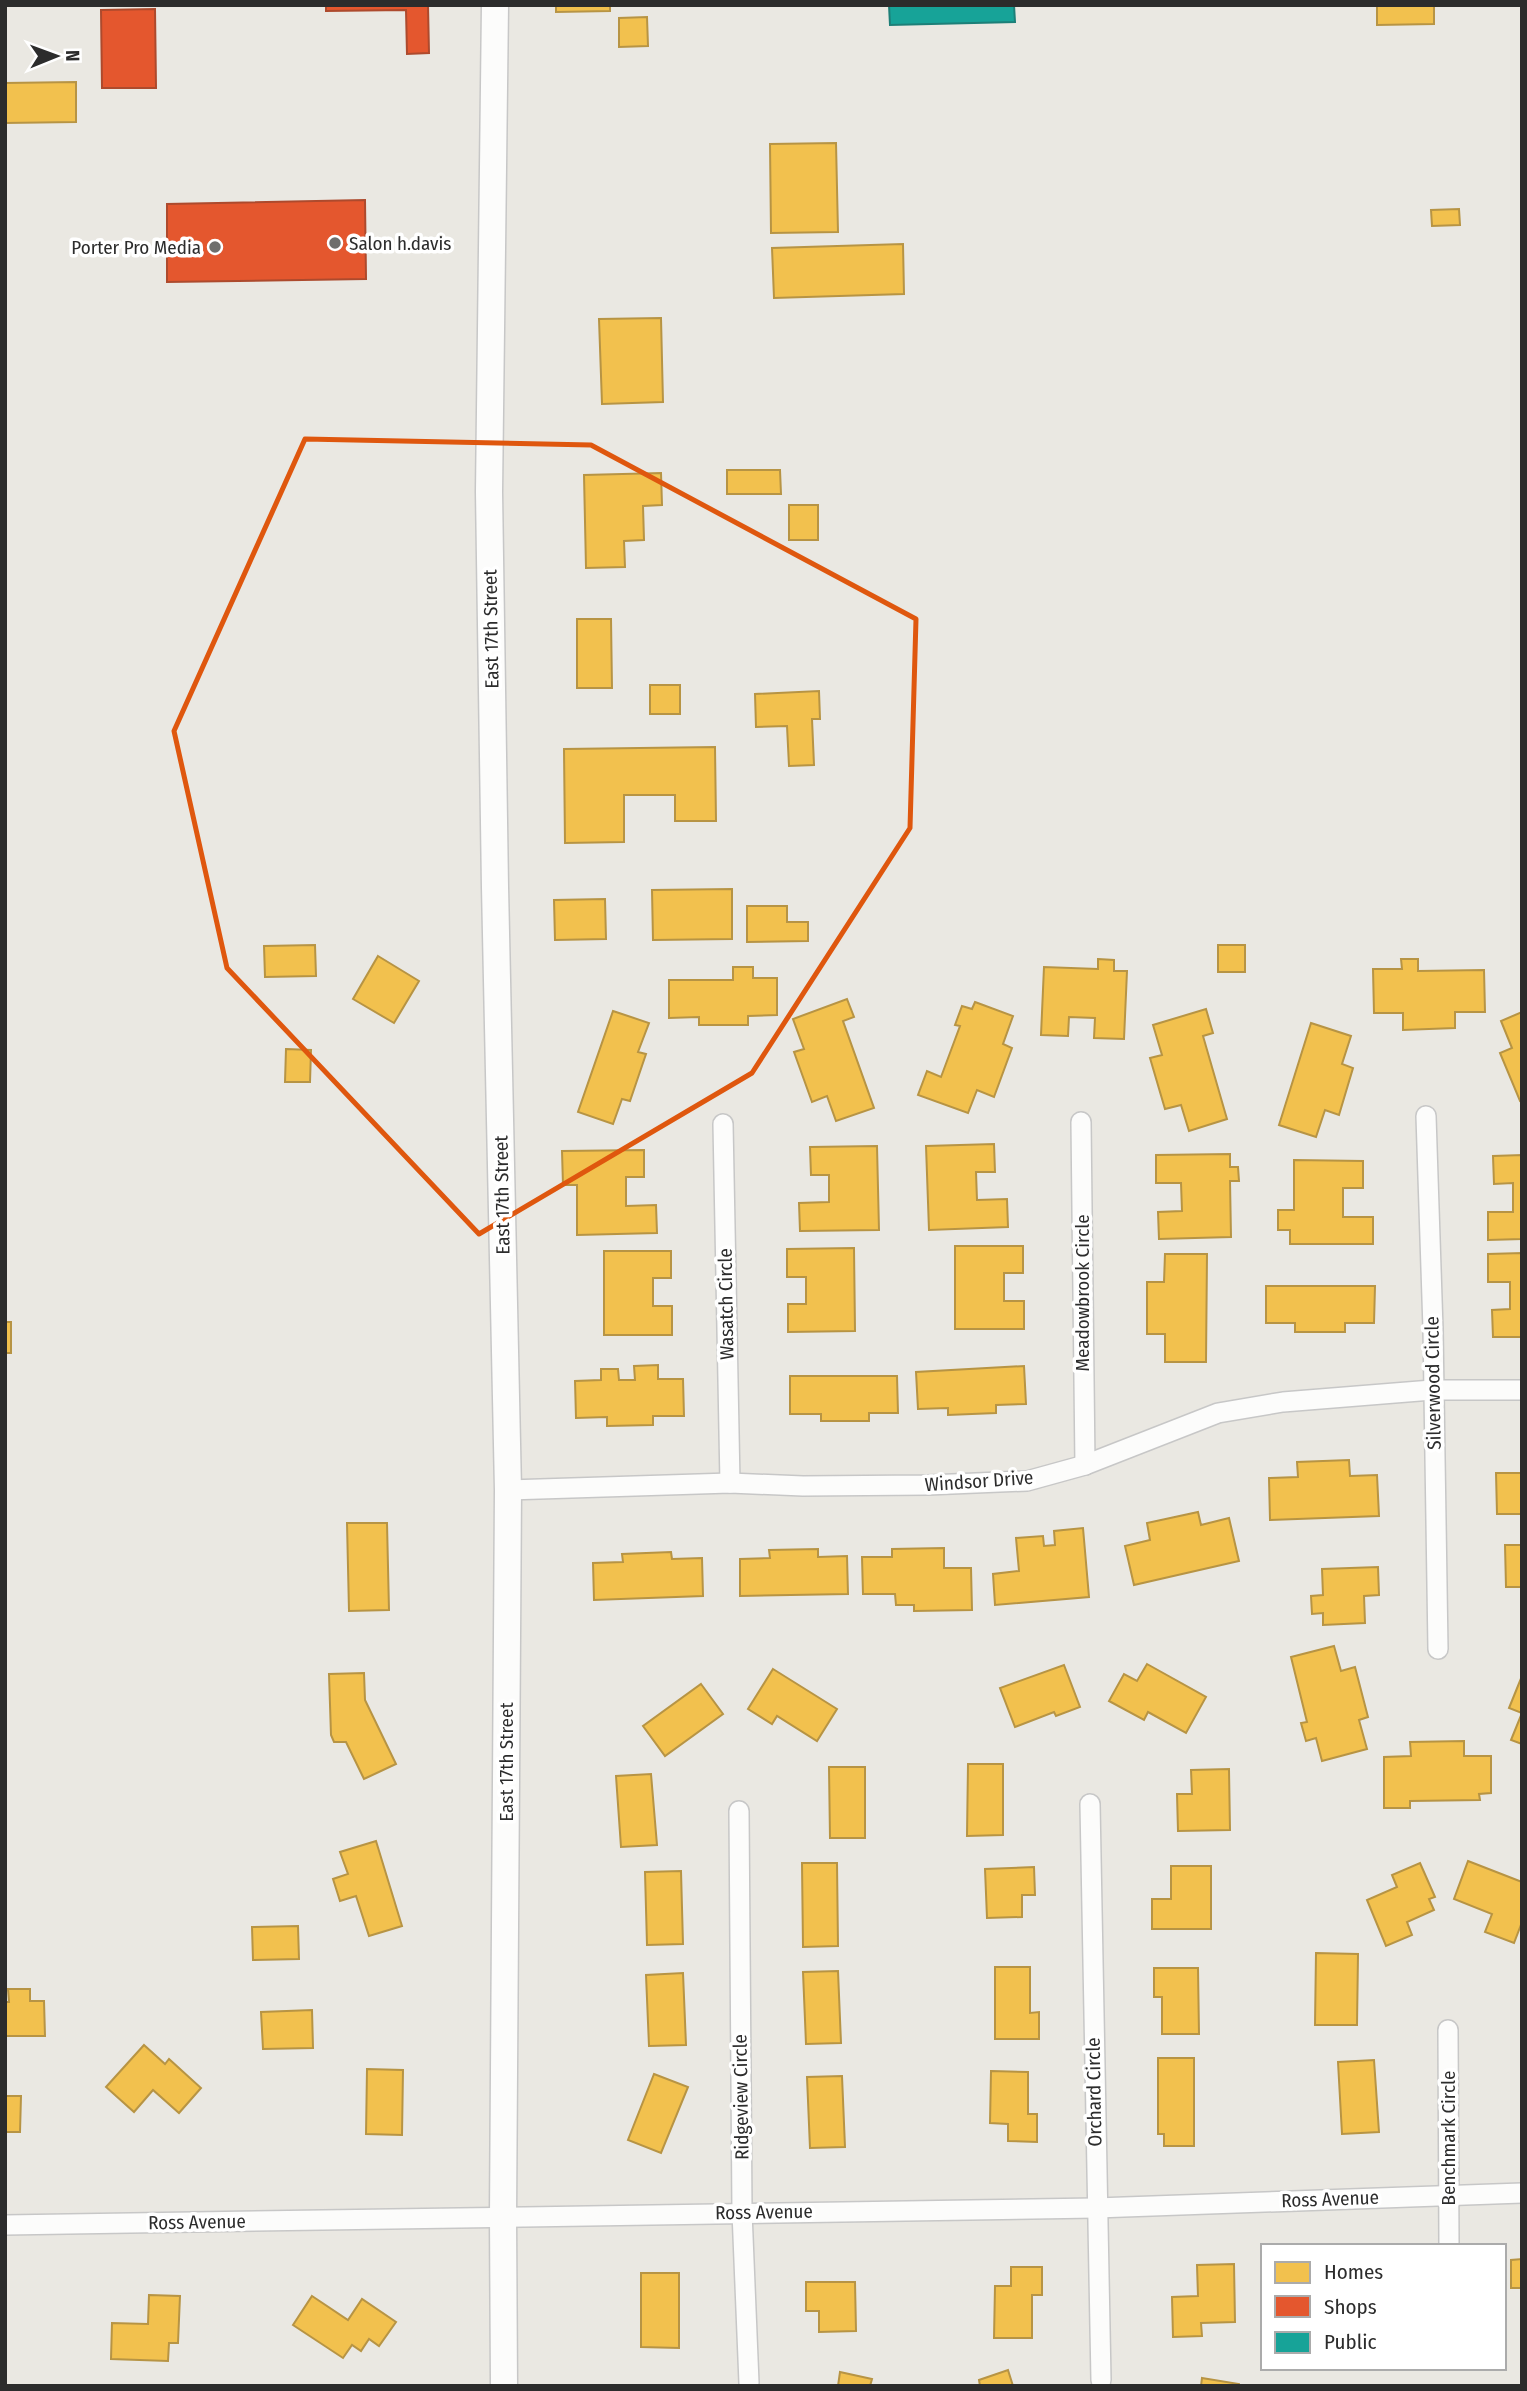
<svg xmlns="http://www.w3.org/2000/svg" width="1527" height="2391" font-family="'Fira Sans Condensed',sans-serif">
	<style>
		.homes { fill: #f2c14e; stroke: #b79444; stroke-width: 2 }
		.shops { fill: #e4572e; stroke: #ad4a2d; stroke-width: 2 }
		.public { fill: #17a398; stroke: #1d7f78; stroke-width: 2 }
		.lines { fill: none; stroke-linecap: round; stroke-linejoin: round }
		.street-casing { stroke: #c7c7c7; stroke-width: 22 }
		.secondary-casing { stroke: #c7c7c7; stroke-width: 29 }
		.street { stroke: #fcfcfb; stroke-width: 19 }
		.secondary { stroke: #fcfcfb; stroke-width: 26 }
		.marked { fill: none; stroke: #df570e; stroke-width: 5; stroke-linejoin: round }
		.poi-dot { fill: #6e6e6c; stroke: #fff; stroke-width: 2.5 }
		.labels { text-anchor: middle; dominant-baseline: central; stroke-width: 7; stroke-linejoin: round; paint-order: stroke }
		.poi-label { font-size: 19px; fill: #2c2c2c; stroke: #fff; text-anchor: start }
		.street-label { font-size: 19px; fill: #2c2c2c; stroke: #fff }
	</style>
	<rect width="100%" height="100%" fill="#eae8e2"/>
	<!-- homes -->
	<g class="homes">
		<path d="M556,5H610V11L556,12Z"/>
		<path d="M1377,5H1434V24L1377,25Z"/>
		<path d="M647,17L648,46L619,47V18Z"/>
		<path d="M76,82V122L5,123V83Z"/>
		<path d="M836,143L838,232L771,233L770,144Z"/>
		<path d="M1459,209L1460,225L1432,226L1431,210Z"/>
		<path d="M903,244L904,294L774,298L772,248Z"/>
		<path d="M661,318L663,402L602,404L599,319Z"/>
		<path d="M727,470H780L781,494H727Z"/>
		<path d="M661,473L662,505L643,506L644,540L624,541L625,567L586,568L584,475Z"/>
		<rect x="789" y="505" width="29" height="35"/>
		<path d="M577,619H611L612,688H577Z"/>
		<rect x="650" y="685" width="30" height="29"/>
		<path d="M819,691L820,719H812L814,765L789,766L787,726L756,727L755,694Z"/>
		<path d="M715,747L716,821H675V795H624V842L565,843L564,749Z"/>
		<path d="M732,889V939L653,940L652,890Z"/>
		<path d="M605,899L606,939L555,940L554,900Z"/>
		<path d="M747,906H787V922H808V941L747,942Z"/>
		<path d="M315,945L316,976L265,977L264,946Z"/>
		<rect x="1218" y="945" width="27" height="27"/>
		<path d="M378,956L419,981L394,1023L353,999Z"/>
		<path d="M1098,959L1114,960V971H1127L1124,1039L1094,1038L1095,1018L1069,1017L1068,1036L1041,1035L1044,967L1098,969Z"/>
		<path d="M1401,959H1418V971L1484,970L1485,1012H1455V1028L1403,1030V1013H1374L1373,969H1402Z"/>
		<path d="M733,967H753V978H777V1015L748,1016V1025H699V1017L669,1018V980H733Z"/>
		<path d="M847,999L854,1017L843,1021L874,1108L836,1121L827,1096L812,1102L794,1052L804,1049L793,1019Z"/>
		<path d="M975,1002L1013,1016L1003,1044L1012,1048L994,1097L977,1090L968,1113L918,1095L927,1071L941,1077L960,1026L955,1025L962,1006L972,1009Z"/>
		<path d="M1206,1009L1213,1033L1203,1036L1227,1119L1189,1131L1181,1105L1165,1109L1150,1058L1162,1055L1153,1025Z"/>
		<path d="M613,1011L649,1023L638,1052L646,1054L630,1101L622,1099L613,1124L578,1112Z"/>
		<path d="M1522,1012V1100L1520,1101L1500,1053L1512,1048L1501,1021Z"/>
		<path d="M1311,1023L1351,1036L1342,1064L1353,1068L1339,1115L1325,1110L1316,1137L1279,1125Z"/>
		<path d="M286,1049L311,1050L310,1082H285Z"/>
		<path d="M994,1144L995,1172H976L977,1200L1007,1199L1008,1227L929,1230L926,1146Z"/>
		<path d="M877,1146L879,1230L800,1231L799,1203L829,1202V1175H811L810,1147Z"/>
		<path d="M644,1150V1177H626V1206L656,1205L657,1233L577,1235V1185H563L562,1151Z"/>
		<path d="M1230,1154V1167H1238L1239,1181H1230L1231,1237L1159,1239L1158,1212L1182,1211L1181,1183H1156V1155Z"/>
		<path d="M1522,1155V1239L1488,1240V1212H1513V1183L1494,1184L1493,1156Z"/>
		<path d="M1294,1160L1363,1161V1188H1343V1217H1373V1244H1290V1230H1278V1210H1294Z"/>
		<path d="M955,1246H1023V1273H1004V1301H1024V1329H955Z"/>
		<path d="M854,1248L855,1331L788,1332V1304H806V1277H787V1249Z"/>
		<path d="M604,1251H671V1278H653V1306H672V1335H604Z"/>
		<path d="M1522,1253V1337H1493L1492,1310L1510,1309V1282H1488V1254Z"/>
		<path d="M1165,1254H1207L1206,1362H1165V1334H1147V1282H1164Z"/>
		<path d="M1266,1286H1375L1374,1323H1345V1332H1295V1323H1266Z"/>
		<rect x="5" y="1322" width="6" height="31"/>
		<path d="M658,1365V1379H683L684,1416H653V1425L607,1426V1417L576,1418L575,1381L601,1380V1369H618L619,1380H635L634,1366Z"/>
		<path d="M1024,1366L1026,1404L996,1405V1413L948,1415V1408L918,1409L916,1372Z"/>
		<path d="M790,1376H897L898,1413H869V1421H821V1414H790Z"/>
		<path d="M1349,1460L1350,1476L1377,1475L1379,1516L1270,1520L1269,1478L1298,1477L1297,1462Z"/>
		<path d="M1496,1473H1522V1514H1497Z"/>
		<path d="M1198,1512L1201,1525L1229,1518L1239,1561L1134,1585L1125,1546L1150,1540L1147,1523Z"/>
		<path d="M347,1523H387L389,1610L349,1611Z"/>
		<path d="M1083,1528L1089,1597L995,1605L993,1574L1019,1571L1016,1538L1043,1536L1044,1546L1055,1545L1054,1531Z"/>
		<path d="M1505,1545H1522V1587H1506Z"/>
		<path d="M944,1548V1568H971L972,1610L914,1611V1605H896L895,1594H863L862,1557H892V1549Z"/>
		<path d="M818,1549V1557L847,1556L848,1594L740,1596V1559L770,1558L769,1550Z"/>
		<path d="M671,1552L672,1559L702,1558L703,1596L594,1600L593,1563L623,1562L622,1554Z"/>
		<path d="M1378,1567L1379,1595L1364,1596L1365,1623L1323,1625V1613L1312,1614L1311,1596L1323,1595L1322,1569Z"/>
		<path d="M1334,1646L1341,1671L1355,1667L1368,1717L1359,1720L1367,1749L1322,1761L1316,1738L1306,1741L1301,1723L1307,1722L1291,1657Z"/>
		<path d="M1147,1664L1206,1697L1186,1733L1148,1712L1144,1720L1109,1701L1124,1674L1137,1681Z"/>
		<path d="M1064,1665L1080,1707L1056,1716L1054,1712L1015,1727L1000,1688Z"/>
		<path d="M773,1669L837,1709L817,1741L777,1716L772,1724L748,1709Z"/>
		<path d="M364,1673L365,1700L396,1764L364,1779L346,1742H334L331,1735L329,1674Z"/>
		<path d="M1522,1676V1744L1511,1740L1522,1713L1509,1708Z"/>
		<path d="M701,1684L723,1714L665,1756L643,1726Z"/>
		<path d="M1464,1741V1756H1491V1793L1479,1794L1480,1800L1410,1801V1808H1384V1757L1411,1756L1410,1742Z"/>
		<path d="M968,1764H1003V1835L967,1836Z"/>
		<path d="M829,1767H865V1838H830Z"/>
		<path d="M1229,1769L1230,1830L1178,1831L1177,1794H1192L1191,1770Z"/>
		<path d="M651,1774L657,1845L621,1847L616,1776Z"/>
		<path d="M376,1841L402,1926L369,1936L356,1896L340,1901L333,1879L348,1874L340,1852Z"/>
		<path d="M1468,1861L1522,1882V1922L1514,1943L1485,1932L1492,1914L1454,1899Z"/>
		<path d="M802,1863H837L838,1946L803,1947Z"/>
		<path d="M1420,1863L1435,1897L1429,1899L1434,1910L1407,1922L1412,1935L1386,1946L1367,1900L1397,1887L1392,1875Z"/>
		<path d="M1171,1866H1211V1929H1152V1899H1171Z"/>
		<path d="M1034,1867L1035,1895H1022V1917L987,1918L985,1869Z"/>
		<path d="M681,1871L683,1944L647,1945L645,1872Z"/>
		<path d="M298,1926L299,1959L253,1960L252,1927Z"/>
		<path d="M1316,1953L1358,1954L1357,2025H1315Z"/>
		<path d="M995,1967H1030V2013L1039,2012V2039H995Z"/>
		<path d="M1154,1968H1198L1199,2034H1162V1997H1154Z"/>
		<path d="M838,1971L841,2043L806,2044L803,1972Z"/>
		<path d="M683,1973L686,2045L649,2046L646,1975Z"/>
		<path d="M8,1989H30V2001H44L45,2036H5V2002H9Z"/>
		<path d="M312,2010L313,2048L263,2049L261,2012Z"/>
		<path d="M144,2045L165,2064L169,2059L201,2088L179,2113L153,2090L134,2112L106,2087Z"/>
		<path d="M1158,2058H1194V2146H1164V2134H1158Z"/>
		<path d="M1374,2060L1379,2132L1342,2134L1338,2062Z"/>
		<path d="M367,2069L403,2070L402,2135L366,2134Z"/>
		<path d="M991,2071L1028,2072V2114H1037V2142L1008,2141V2124L990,2123Z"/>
		<path d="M654,2074L688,2087L661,2153L628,2140Z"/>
		<path d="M842,2076L845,2147L810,2148L807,2077Z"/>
		<path d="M5,2096H21L20,2132H5Z"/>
		<path d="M1522,2259V2288H1511V2260Z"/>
		<path d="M1234,2264L1235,2322L1201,2323L1202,2336L1173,2337L1172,2297L1198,2296L1197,2265Z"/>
		<path d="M1011,2267H1042V2295H1032V2338H994L995,2286H1011Z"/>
		<path d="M641,2273H679V2348L641,2347Z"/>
		<path d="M806,2282H855L856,2331L819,2332V2311H806Z"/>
		<path d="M149,2295L180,2296L178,2343H169L168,2361L111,2359L112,2323L148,2324Z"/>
		<path d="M312,2296L348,2320L362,2299L396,2322L379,2346L369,2339L361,2351L352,2345L343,2358L293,2325Z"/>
		<path d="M1008,2370L1013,2386H980L979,2380Z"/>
		<path d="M840,2372L872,2379L870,2386H838Z"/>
		<path d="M1202,2378L1239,2384V2386H1201Z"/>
	</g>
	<!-- shops -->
	<g class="shops">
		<path d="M326,5H428L429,53L407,54L406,10L326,11Z"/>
		<path d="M155,9L156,88H102L101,10Z"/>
		<path d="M365,200L366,279L167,282V204Z"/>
	</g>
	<!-- public -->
	<path class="public" d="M889,5H1014L1015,22L890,25Z"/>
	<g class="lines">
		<!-- street casing -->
		<g class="street-casing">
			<g id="street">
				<path d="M1426,1116L1433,1329L1438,1649"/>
				<path d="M1081,1122L1085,1465"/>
				<path d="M723,1124L730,1483"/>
				<path d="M508,1490L730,1483L803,1486L928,1485L1027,1481L1085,1465L1218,1413L1283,1402L1432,1390H1522"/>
				<path d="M1090,1804L1101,2380"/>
				<path d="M739,1811L742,2212L749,2383"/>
				<path d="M1448,2030L1449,2246"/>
				<path d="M5,2225L1096,2208L1522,2193"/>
			</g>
		</g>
		<!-- secondary casing -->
		<g class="secondary-casing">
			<path id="secondary" d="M495,5L489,492L495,887L508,1490L503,2217L504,2386"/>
		</g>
		<!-- street -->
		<use href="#street" class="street"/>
		<!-- secondary -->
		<use href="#secondary" class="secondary"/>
	</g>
	<!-- marked area -->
	<path class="marked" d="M305,439L591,445L916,619L910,828L752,1073L479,1234L227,968L174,731Z"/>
	<!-- markers -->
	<g class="poi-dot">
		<circle cx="335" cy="243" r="7"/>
		<circle cx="215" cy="247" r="7"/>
	</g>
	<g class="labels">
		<!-- poi labels -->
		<g class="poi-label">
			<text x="349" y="243">Salon h.davis</text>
			<text x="201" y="247" text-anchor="end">Porter Pro Media</text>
		</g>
		<!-- street labels -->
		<g class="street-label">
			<text transform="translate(491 629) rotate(-91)">East 17th Street</text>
			<text transform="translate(502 1195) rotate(-91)">East 17th Street</text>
			<text transform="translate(1082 1293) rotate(-90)">Meadowbrook Circle</text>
			<text transform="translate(726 1304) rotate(-91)">Wasatch Circle</text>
			<text transform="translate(1433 1383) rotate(-91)">Silverwood Circle</text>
			<text transform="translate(979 1481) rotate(-4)">Windsor Drive</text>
			<text transform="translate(506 1762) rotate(-90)">East 17th Street</text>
			<text transform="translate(1094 2092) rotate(-91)">Orchard Circle</text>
			<text transform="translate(741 2097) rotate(-91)">Ridgeview Circle</text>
			<text transform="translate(1448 2138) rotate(-90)">Benchmark Circle</text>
			<text transform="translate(1330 2199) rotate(-2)">Ross Avenue</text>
			<text transform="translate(764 2212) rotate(-1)">Ross Avenue</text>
			<text transform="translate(197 2222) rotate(-1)">Ross Avenue</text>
		</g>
	</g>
	<!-- border -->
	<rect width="1527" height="2391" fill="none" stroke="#2c2c2c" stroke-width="14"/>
	<!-- legend -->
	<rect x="1261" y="2244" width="245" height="126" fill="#ffffff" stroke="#ababab" stroke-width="2"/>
	<rect x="1275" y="2262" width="35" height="21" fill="#f2c14e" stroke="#ababab" stroke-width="2"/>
	<text x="1324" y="2279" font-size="21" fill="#2c2c2c">Homes</text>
	<rect x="1275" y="2296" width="35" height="21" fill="#e4572e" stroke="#ababab" stroke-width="2"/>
	<text x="1324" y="2314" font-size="21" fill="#2c2c2c">Shops</text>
	<rect x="1275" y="2332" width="35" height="21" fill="#17a398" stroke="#ababab" stroke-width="2"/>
	<text x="1324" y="2349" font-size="21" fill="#2c2c2c">Public</text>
	<!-- north arrow -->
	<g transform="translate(56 56) rotate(89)" stroke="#ffffff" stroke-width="5" paint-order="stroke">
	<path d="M0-5L12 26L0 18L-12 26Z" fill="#2c2c2c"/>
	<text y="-10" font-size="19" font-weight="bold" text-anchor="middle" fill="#2c2c2c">N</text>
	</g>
</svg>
